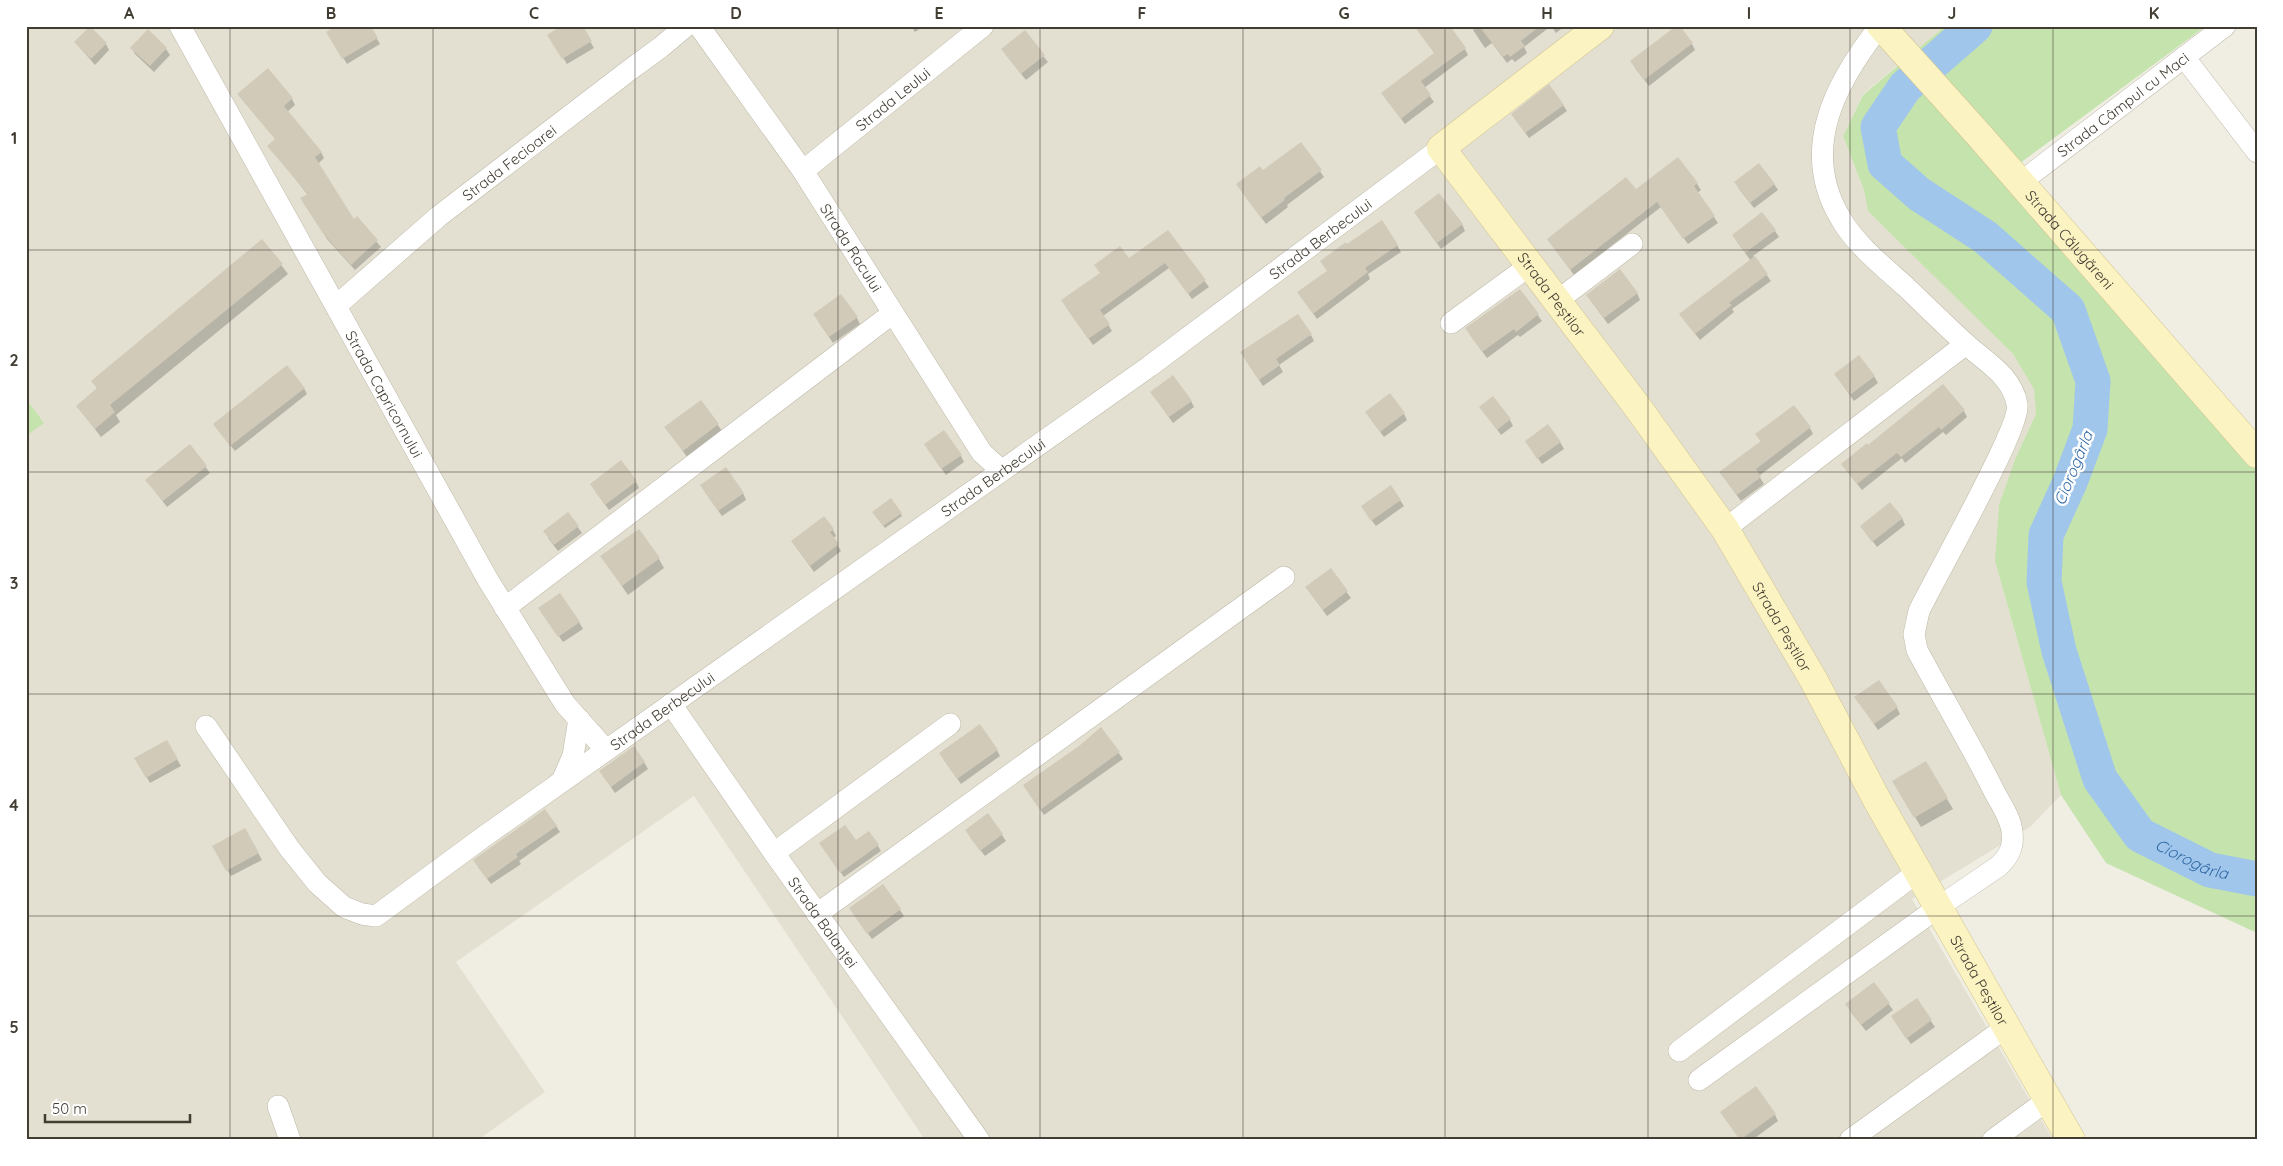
<svg xmlns="http://www.w3.org/2000/svg" width="2283" height="1166" font-family="Quicksand,sans-serif">
	<style>
		.residential { fill: #e4e0d1 }
		.green { fill: #c5e3ad }
		.shadow { fill: #0003 }
		.lines { fill: none; stroke-linecap: round; stroke-linejoin: round }
		.river { stroke: #a1c6ec; stroke-width: 35 }
		.building { fill: #d1cab9 }
		.street-casing { stroke: #beb9a9; stroke-width: 22 }
		.secondary-casing { stroke: #cfc494; stroke-width: 29 }
		.street { stroke: #fff; stroke-width: 21 }
		.secondary { stroke: #fcf3c2; stroke-width: 28 }
		.grid { fill: none; stroke: #423d33; stroke-width: 1; stroke-opacity: 0.55 }
		.labels { text-anchor: middle; dominant-baseline: central; stroke-width: 5; stroke-linejoin: round; paint-order: stroke }
		.street-label { font-size: 15px; fill: #423d33; stroke: #fff }
		.water-label { font-size: 16px; font-style: italic; fill: #336ba7; stroke: #fff }
		.neatline { fill: none; stroke: #423d33; stroke-width: 2 }
		.grid-label { font-size: 16px; text-anchor: middle; font-weight: bold; fill: #423d33 }
	</style>
	<rect width="100%" height="100%" fill="#f0eee3"/>
	<!-- residential -->
	<path class="residential" d="M26,26H1945L1863,94L1843,136L1864,190L1869,211L2013,354L2035,389L2036,414L2016,457L1995,561L2061,795L2030,827L1912,899L2053,1140H925L694,796L456,962L545,1092L478,1140H26Z"/>
	<!-- green -->
	<g class="green">
		<path d="M1945,26H2206L2004,175L2257,462V933L2106,863L2061,795L1995,561L1999,505L2016,457L2036,414L2034,389L2013,354L1868,211L1864,190L1843,136L1863,95Z"/>
		<path d="M26,399L44,423L26,436Z"/>
	</g>
	<!-- shadow -->
	<g class="shadow">
		<path d="M369,26L380,44L347,64L328,33Z"/>
		<path d="M581,26L594,48L567,64L549,35Z"/>
		<path d="M911,26H924L915,32Z"/>
		<path d="M1477,26H1565L1556,33L1551,26L1524,47L1527,53L1515,62L1512,59L1507,63L1492,43L1485,48L1473,30Z"/>
		<path d="M1024,32L1048,62L1026,80L1006,55Z"/>
		<path d="M75,42L106,44L109,50L95,65Z"/>
		<path d="M1692,44L1695,50L1649,86L1635,68Z"/>
		<path d="M132,48L166,49L170,55L154,72L135,54Z"/>
		<path d="M1465,49L1468,55L1424,88L1434,102L1405,124L1386,99Z"/>
		<path d="M239,94L292,99L295,105L287,112L321,152L324,158L318,164L353,221L357,218L381,247L355,270L327,239L302,198L308,195L269,146L276,140Z"/>
		<path d="M1563,105L1567,111L1529,138L1516,120Z"/>
		<path d="M1301,144L1324,177L1287,205L1288,207L1266,224L1237,185L1263,172Z"/>
		<path d="M1678,159L1697,184L1701,190L1697,193L1718,223L1688,244L1661,207L1574,275L1548,240L1636,191Z"/>
		<path d="M1774,184L1778,190L1754,208L1739,189Z"/>
		<path d="M1415,213L1462,224L1465,231L1441,249Z"/>
		<path d="M1775,231L1779,237L1753,256L1771,281L1732,309L1734,312L1700,340L1684,320L1751,261L1737,242Z"/>
		<path d="M1167,232L1209,287L1192,299L1169,268L1103,316L1112,331L1093,345L1066,307L1101,274L1129,260Z"/>
		<path d="M262,240L288,274L116,415L120,422L101,437L77,406L97,389L93,381Z"/>
		<path d="M1397,245L1401,252L1368,274L1370,279L1317,319L1303,299Z"/>
		<path d="M1520,291L1542,321L1520,337L1518,335L1487,358L1470,335Z"/>
		<path d="M1637,293L1640,300L1608,324L1591,301Z"/>
		<path d="M857,318L860,324L833,343L818,321Z"/>
		<path d="M1311,335L1314,341L1279,365L1283,372L1263,386L1245,359Z"/>
		<path d="M1874,376L1878,383L1854,401L1839,380Z"/>
		<path d="M304,388L307,394L235,451L214,425Z"/>
		<path d="M1156,399L1191,401L1194,407L1173,423Z"/>
		<path d="M701,401L722,431L687,457L670,433Z"/>
		<path d="M1481,407L1510,420L1513,426L1501,435Z"/>
		<path d="M1964,411L1967,417L1946,435L1943,432L1905,463L1902,458L1862,490L1846,470L1868,447Z"/>
		<path d="M1404,414L1407,420L1384,437L1370,418Z"/>
		<path d="M1810,428L1813,434L1759,476L1764,484L1741,501L1725,479L1761,442L1757,435Z"/>
		<path d="M1560,442L1564,449L1542,464L1530,447Z"/>
		<path d="M190,446L210,473L167,507L151,486Z"/>
		<path d="M929,450L961,456L964,462L946,475Z"/>
		<path d="M636,482L639,488L609,510L595,491Z"/>
		<path d="M705,492L743,493L746,500L722,516Z"/>
		<path d="M1400,500L1404,506L1376,526L1366,513Z"/>
		<path d="M568,514L582,533L558,551L548,538Z"/>
		<path d="M901,514L902,516L885,528L875,515Z"/>
		<path d="M1902,518L1905,525L1877,547L1861,526Z"/>
		<path d="M833,530L836,536L833,538L841,551L814,572L796,547Z"/>
		<path d="M659,559L664,568L628,595L608,566Z"/>
		<path d="M1330,570L1351,598L1327,616L1311,594Z"/>
		<path d="M544,615L579,622L583,629L563,642Z"/>
		<path d="M1860,703L1897,708L1900,714L1878,730Z"/>
		<path d="M1101,729L1123,759L1044,815L1028,792Z"/>
		<path d="M166,741L181,766L150,783L136,758Z"/>
		<path d="M997,750L1000,756L961,784L944,760Z"/>
		<path d="M644,762L648,769L615,793L600,771Z"/>
		<path d="M1925,763L1953,809L1921,827L1894,782Z"/>
		<path d="M988,815L1006,841L985,856L970,837Z"/>
		<path d="M556,826L560,832L519,861L521,864L491,884L478,867Z"/>
		<path d="M245,829L262,860L231,876L214,846Z"/>
		<path d="M855,842L878,846L881,851L844,877L824,849Z"/>
		<path d="M883,885L904,916L872,939L854,915Z"/>
		<path d="M1874,984L1893,1010L1866,1031L1850,1011Z"/>
		<path d="M1916,1000L1935,1027L1911,1044L1896,1023Z"/>
		<path d="M1775,1115L1778,1121L1752,1140H1741L1725,1118Z"/>
	</g>
	<g class="lines">
		<!-- river -->
		<path class="river" id="s1" d="M1975,26L1905,87L1878,127L1885,164L1919,194L1985,237L2068,310L2093,381L2090,429L2070,482L2046,535L2044,582L2059,651L2100,779L2140,835L2210,870L2257,879"/>
	</g>
	<!-- building -->
	<g class="building">
		<path d="M90,26L107,43L91,59L74,42Z"/>
		<path d="M336,26H371L378,38L342,59L326,32Z"/>
		<path d="M561,26H583L592,41L562,59L547,35Z"/>
		<path d="M1414,26H1450L1466,48L1421,81L1431,95L1401,119L1381,93L1434,53Z"/>
		<path d="M1479,26H1540L1521,41L1525,46L1510,57L1508,54L1503,57Z"/>
		<path d="M1676,26H1680L1693,43L1644,80L1630,61Z"/>
		<path d="M148,29L167,48L150,66L130,48Z"/>
		<path d="M1025,30L1045,55L1021,74L1001,49Z"/>
		<path d="M268,68L293,98L284,106L322,152L315,157L354,219L357,216L378,240L351,265L322,232L300,198L308,194L267,146L275,139L237,94Z"/>
		<path d="M1549,84L1564,105L1525,133L1511,114Z"/>
		<path d="M1301,142L1322,170L1284,198L1285,200L1261,218L1236,184L1260,166L1263,170Z"/>
		<path d="M1678,157L1698,183L1694,186L1715,216L1683,239L1657,202L1570,270L1547,239L1626,177L1636,189Z"/>
		<path d="M1759,163L1775,184L1750,203L1734,182Z"/>
		<path d="M1439,193L1463,224L1437,243L1414,212Z"/>
		<path d="M1762,212L1776,230L1745,253L1732,235Z"/>
		<path d="M1382,220L1398,245L1365,268L1368,272L1313,314L1297,292L1327,271L1320,261L1346,242L1347,244Z"/>
		<path d="M1168,230L1206,280L1188,294L1165,263L1100,310L1110,324L1088,339L1061,300L1100,273L1094,265L1120,246L1129,258Z"/>
		<path d="M262,239L283,264L110,405L115,412L95,429L76,406L97,388L91,381Z"/>
		<path d="M1755,256L1768,274L1729,303L1732,305L1695,334L1679,314Z"/>
		<path d="M1620,269L1638,293L1604,318L1586,295Z"/>
		<path d="M1520,289L1539,314L1516,332L1514,329L1482,352L1465,328Z"/>
		<path d="M841,294L858,317L829,337L813,314Z"/>
		<path d="M1298,314L1312,334L1276,359L1280,365L1259,380L1240,352Z"/>
		<path d="M1859,355L1875,376L1850,395L1834,374Z"/>
		<path d="M287,365L305,388L230,446L213,424Z"/>
		<path d="M1173,375L1192,401L1169,417L1150,392Z"/>
		<path d="M1943,384L1965,410L1941,430L1939,427L1901,457L1897,453L1857,484L1841,464L1867,443L1868,445Z"/>
		<path d="M1390,393L1405,413L1380,432L1365,412Z"/>
		<path d="M1493,396L1511,419L1497,430L1479,407Z"/>
		<path d="M701,400L719,424L683,451L664,427Z"/>
		<path d="M1794,405L1811,427L1756,469L1761,477L1737,495L1719,472L1761,441L1755,434Z"/>
		<path d="M1548,424L1561,442L1537,459L1525,441Z"/>
		<path d="M944,430L962,455L941,469L924,444Z"/>
		<path d="M190,444L207,466L163,501L145,480Z"/>
		<path d="M621,460L637,481L605,505L590,484Z"/>
		<path d="M726,467L744,493L718,511L700,485Z"/>
		<path d="M1391,485L1401,500L1371,521L1361,506Z"/>
		<path d="M891,498L902,513L883,526L872,512Z"/>
		<path d="M1890,502L1903,518L1872,542L1860,526Z"/>
		<path d="M568,512L579,526L554,545L543,531Z"/>
		<path d="M824,516L834,529L830,532L839,544L810,566L791,541Z"/>
		<path d="M639,529L660,558L622,586L600,556Z"/>
		<path d="M1331,568L1348,591L1323,610L1305,587Z"/>
		<path d="M560,593L580,622L558,637L538,608Z"/>
		<path d="M1879,680L1898,707L1874,724L1854,697Z"/>
		<path d="M980,724L998,750L957,779L939,753Z"/>
		<path d="M1101,727L1120,752L1040,810L1023,785L1079,746Z"/>
		<path d="M167,740L178,759L146,778L134,758Z"/>
		<path d="M634,746L645,762L611,787L599,771Z"/>
		<path d="M1926,761L1948,798L1914,818L1892,781Z"/>
		<path d="M545,809L557,826L516,854L518,857L487,879L473,860Z"/>
		<path d="M988,813L1003,834L980,851L965,830Z"/>
		<path d="M845,825L856,840L869,831L879,845L840,873L819,843Z"/>
		<path d="M245,828L259,853L226,871L212,846Z"/>
		<path d="M883,884L901,909L867,934L849,908Z"/>
		<path d="M1874,982L1890,1003L1861,1025L1845,1004Z"/>
		<path d="M1917,998L1932,1020L1906,1039L1891,1016Z"/>
		<path d="M1756,1086L1776,1114L1740,1140L1720,1112Z"/>
	</g>
	<g class="lines">
		<!-- street casing -->
		<g class="street-casing">
			<g id="street">
				<path id="s2" d="M180,26L488,580L565,704L606,750"/>
				<path id="s3" d="M699,26L803,171L982,453L1001,470"/>
				<path d="M2184,57L2257,152"/>
				<path id="s4" d="M803,171L983,26"/>
				<path id="s5" d="M2021,182L2225,26"/>
				<path d="M1557,301L1632,244"/>
				<path id="s6" d="M336,306L439,216L627,72L661,47L686,26"/>
				<path d="M1451,323L1529,266"/>
				<path d="M1725,529L1966,344"/>
				<path d="M505,608L893,313"/>
				<path id="s7" d="M671,704L774,853L979,1140"/>
				<path id="s8" d="M206,726L289,848L317,883L344,907L362,914L376,916L482,838L1150,366L1441,148"/>
				<path d="M562,781L573,756L579,719"/>
				<path d="M774,853L950,724"/>
				<path d="M817,914L1284,577"/>
				<path d="M1679,1051L1919,871"/>
				<path d="M1699,1080L1940,906L1999,866C2009,856 2014,847 2012,832C2011,818 2000,803 1994,791C1970,743 1942,697 1917,650L1914,634L1919,611C1934,579 2022,426 2017,404C2012,376 1986,362 1967,345C1946,326 1926,306 1906,287C1885,268 1855,244 1841,219C1799,150 1835,83 1880,26"/>
				<path d="M278,1106L290,1140"/>
				<path d="M1850,1140L2008,1026"/>
				<path d="M1993,1140L2049,1099"/>
			</g>
		</g>
		<!-- secondary casing -->
		<g class="secondary-casing">
			<g id="secondary">
				<path id="s9" d="M1600,26L1441,148L1636,405L1725,529L1813,679L1877,800L2071,1140"/>
				<path id="s10" d="M1881,26L1979,135L2257,454"/>
			</g>
		</g>
		<!-- street -->
		<use href="#street" class="street"/>
		<!-- secondary -->
		<use href="#secondary" class="secondary"/>
	</g>
	<!-- grid -->
	<path class="grid" d="M230,26V1140M433,26V1140M635,26V1140M838,26V1140M1040,26V1140M1243,26V1140M1445,26V1140M1648,26V1140M1850,26V1140M2053,26V1140M26,250H2257M26,472H2257M26,694H2257M26,916H2257"/>
	<g class="labels">
		<!-- street labels -->
		<g class="street-label">
			<text stroke="none"><textPath href="#s4" startOffset="115">Strada Leului</textPath></text>
			<text stroke="none"><textPath href="#s5" startOffset="128">Strada Câmpul cu Maci</textPath></text>
			<text stroke="none"><textPath href="#s6" startOffset="225">Strada Fecioarei</textPath></text>
			<text stroke="none"><textPath href="#s8" startOffset="1424">Strada Berbecului</textPath></text>
			<text stroke="none"><textPath href="#s10" startOffset="285">Strada Călugăreni</textPath></text>
			<text stroke="none"><textPath href="#s3" startOffset="269">Strada Racului</textPath></text>
			<text stroke="none"><textPath href="#s9" startOffset="384">Strada Peștilor</textPath></text>
			<text stroke="none"><textPath href="#s2" startOffset="421">Strada Capricornului</textPath></text>
			<text stroke="none"><textPath href="#s8" startOffset="1019">Strada Berbecului</textPath></text>
			<text stroke="none"><textPath href="#s9" startOffset="789">Strada Peștilor</textPath></text>
			<text stroke="none"><textPath href="#s8" startOffset="614">Strada Berbecului</textPath></text>
			<text stroke="none"><textPath href="#s7" startOffset="266">Strada Balanței</textPath></text>
			<text stroke="none"><textPath href="#s9" startOffset="1194">Strada Peștilor</textPath></text>
		</g>
		<!-- water labels -->
		<g class="water-label">
			<text transform="translate(2073 468) rotate(-68)">Ciorogârla</text>
			<text stroke="none"><textPath href="#s1" startOffset="1030">Ciorogârla</textPath></text>
		</g>
	</g>
	<!-- border -->
	<rect width="2283" height="1166" fill="none" stroke="#ffffff" stroke-width="55"/>
	<!-- scale -->
	<path d="M45 1114v8h145v-8" fill="none" stroke="#423d33" stroke-width="2.5"/>
	<text x="52" y="1114" font-size="15" fill="#423d33" stroke="#ffffff" stroke-width="4" paint-order="stroke">50 m</text>
	<rect x="28" y="28" width="2228" height="1110" class="neatline"/>
	<g class="grid-label">
		<text x="129" y="19">A</text>
		<text x="331" y="19">B</text>
		<text x="534" y="19">C</text>
		<text x="736" y="19">D</text>
		<text x="939" y="19">E</text>
		<text x="1142" y="19">F</text>
		<text x="1344" y="19">G</text>
		<text x="1547" y="19">H</text>
		<text x="1749" y="19">I</text>
		<text x="1952" y="19">J</text>
		<text x="2154" y="19">K</text>
		<text x="14" y="144">1</text>
		<text x="14" y="366">2</text>
		<text x="14" y="589">3</text>
		<text x="14" y="811">4</text>
		<text x="14" y="1033">5</text>
	</g>
</svg>
